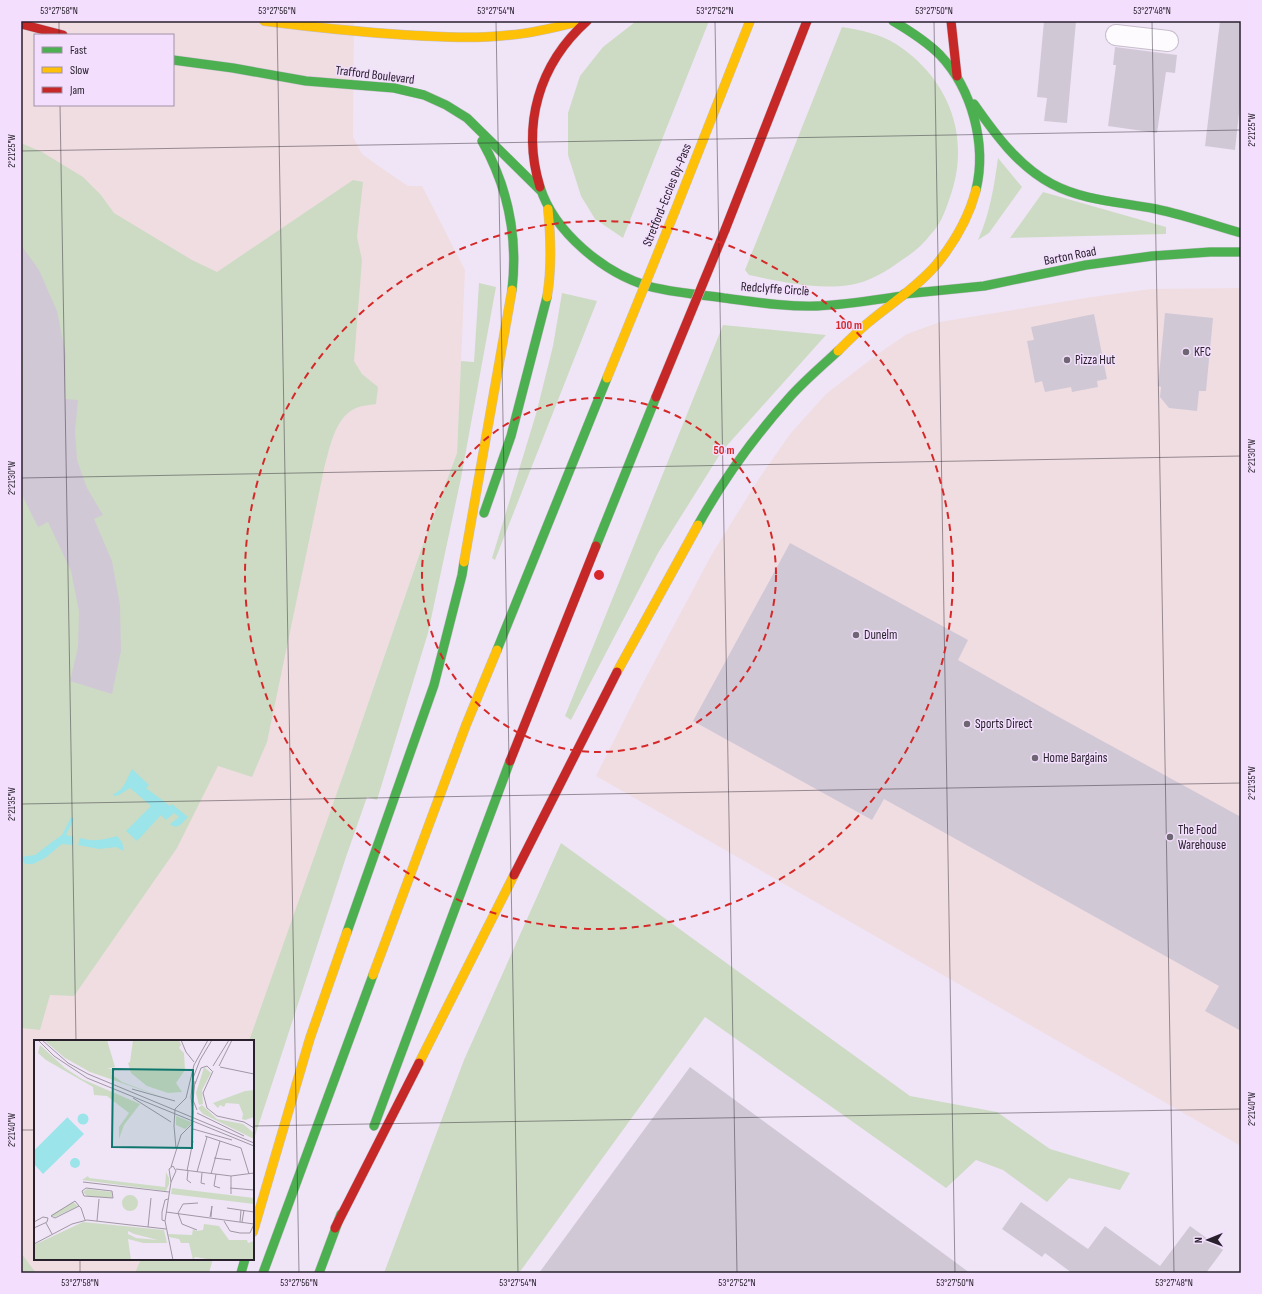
<svg xmlns="http://www.w3.org/2000/svg" width="1262" height="1294" font-family="'Sofia Sans Condensed',sans-serif">
	<style>
		.commercial { fill: #f0dde1; fill-rule: evenodd }
		.green { fill: #cddbc4 }
		.water { fill: #9be4e9 }
		.building { fill: #d1c8d6 }
		.lines { fill: none; stroke-linecap: round; stroke-linejoin: round }
		.street-casing { stroke: #c7becc; stroke-width: 22 }
		.fast-casing { stroke: #c7becc; stroke-width: 10 }
		.slow-casing { stroke: #c7becc; stroke-width: 10 }
		.jam-casing { stroke: #c7becc; stroke-width: 10 }
		.street { stroke: #fdfbfe; stroke-width: 20 }
		.fast { stroke: #4caf50; stroke-width: 9 }
		.slow { stroke: #ffc107; stroke-width: 9 }
		.jam { stroke: #c62828; stroke-width: 9 }
		.slow-bridge-casing { stroke: #c7becc; stroke-width: 10; stroke-linecap: butt }
		.jam-bridge-casing { stroke: #c7becc; stroke-width: 10; stroke-linecap: butt }
		.slow-bridge { stroke: #ffc107; stroke-width: 9 }
		.jam-bridge { stroke: #c62828; stroke-width: 9 }
		.ticks { fill: none; stroke: #28212c; stroke-width: 1; stroke-opacity: 0.45 }
		.ring { fill: none; stroke: #d62828; stroke-width: 2; stroke-dasharray: 7 5 }
		.poi-dot { fill: #6e6673; stroke: #f3defd; stroke-width: 1.5 }
		.labels { text-anchor: middle; dominant-baseline: central; stroke-width: 3; stroke-linejoin: round; paint-order: stroke }
		.street-label { font-size: 13px; fill: #28212c; stroke: #f3defd }
		.poi-label { font-size: 13px; fill: #28212c; stroke: #f3defd; text-anchor: start }
		.inset-river { fill: none; stroke: #9be4e9; stroke-width: 2 }
		.inset-road { fill: none; stroke: #a097a5; stroke-width: 1 }
		.view { fill: #0f766e; fill-opacity: 0.15; stroke: #0f766e; stroke-width: 2 }
		.inset-edge { fill: none; stroke: #28212c; stroke-width: 2 }
		.centre { fill: #d62828; stroke: #f3defd; stroke-width: 2 }
		.ring-label { font-size: 12px; text-anchor: middle; font-weight: bold; fill: #d62828; stroke: #f3defd; stroke-width: 3; stroke-linejoin: round; paint-order: stroke }
		.neatline { fill: none; stroke: #28212c; stroke-width: 1.5 }
		.ticks-label { font-size: 10px; text-anchor: middle; fill: #28212c }
	</style>
	<rect width="100%" height="100%" fill="#f0e5f6"/>
	<!-- commercial -->
	<g class="commercial">
		<path d="M21,21H354L353,137L362,154L380,167L408,186H422L465,270L457,453L422,547L351,753L253,1081V1041H35V1259H180L174,1273H21ZM35,35H173V105H35Z"/>
		<path d="M1241,288V1146L596,776L643,683L712,554L758,480L790,434L826,394L879,353L907,334L940,322L964,318L1092,297L1151,289Z"/>
	</g>
	<!-- green -->
	<g class="green">
		<path d="M638,21H709L623,238L595,219L581,196L568,155V113L580,76L603,47L635,22Z"/>
		<path d="M842,27C861,30 880,34 896,44C950,79 972,139 949,200C945,212 940,225 931,234C923,245 913,253 902,260C887,271 869,282 850,285C816,290 782,282 749,275L745,270Z"/>
		<path d="M21,143L42,152L83,177L101,195L114,213L192,260L217,272L353,180L363,182L357,237L362,260L354,361L362,374L378,387L376,404C369,405 360,406 354,409C335,418 329,450 324,469L267,742L252,777L218,766L177,848L74,996L50,995L40,1030L21,1028Z"/>
		<path d="M998,158L1022,187L989,233L978,240C990,213 994,187 998,158Z"/>
		<path d="M1043,192L1166,227V234L1010,238Z"/>
		<path d="M479,283L496,287L461,478L428,633L377,800L367,797L346,857L253,1142V1041H249L351,753L422,547L457,453L461,361L474,362Z"/>
		<path d="M562,293L597,301L495,560L492,558L536,414L553,346Z"/>
		<path d="M723,325L826,335L722,451L658,553L571,720L565,716Z"/>
		<path d="M561,843L910,1096L997,1112L1050,1149L1130,1173L1120,1190L1069,1178L1047,1202L1003,1170L976,1160L946,1188L705,1017L519,1273H384L464,1060Z"/>
		<path d="M21,1253L36,1273H21Z"/>
		<path d="M141,1259H213L209,1273H135Z"/>
	</g>
	<!-- water -->
	<g class="water">
		<path d="M132,769L149,785L146,788L170,806L172,804L188,817C182,823 177,831 170,824L179,817L174,813L166,820L161,815L137,841L126,831L151,806L130,788L119,795L114,796L113,794C125,790 126,779 132,769Z"/>
		<path d="M71,817L74,819L66,835L74,837L73,845L62,844L45,858L33,864H25L21,857L35,855L52,842L62,835Z"/>
		<path d="M117,836L122,842L124,851L116,847L99,849L78,845L80,838C96,842 101,840 117,836Z"/>
	</g>
	<!-- building -->
	<g class="building">
		<path d="M1044,21H1076L1067,123L1044,121L1047,98L1037,97Z"/>
		<path d="M1220,21H1241V95L1235,150L1205,146Z"/>
		<path d="M1115,47L1177,55L1175,73L1166,72L1157,133L1108,126L1116,65H1113Z"/>
		<path d="M21,245L39,270L57,311L66,355L65,399L78,400L75,432L77,460L87,488L103,515L94,519L112,561L120,605L121,651L112,694L70,681L78,647L79,611L71,571L48,522L38,527L24,499L21,488V407H22L23,360L21,347Z"/>
		<path d="M1165,313L1213,318L1206,391H1199L1197,411L1169,408L1160,397L1161,387L1158,386Z"/>
		<path d="M1094,314L1107,379L1097,381L1098,387L1072,392L1071,387L1045,392L1042,381L1035,383L1027,341L1034,340L1031,327Z"/>
		<path d="M790,543L968,640L958,660L1057,716L1241,817V1031L1205,1011L1219,986L884,799L872,820L693,721Z"/>
		<path d="M690,1067L970,1273H539Z"/>
		<path d="M1021,1202L1088,1249L1105,1226L1160,1266L1190,1226L1223,1250L1206,1273H1072L1045,1253L1042,1257L1002,1229Z"/>
	</g>
	<g class="lines">
		<!-- street casing -->
		<g class="street-casing">
			<path id="street" d="M1116,35L1168,41"/>
		</g>
		<!-- fast casing -->
		<g class="fast-casing">
			<g id="fast">
				<path d="M893,21C910,31 926,41 940,55C972,89 987,144 976,190"/>
				<path d="M173,60L233,68L306,81L394,88L424,95L446,105L467,118L540,190"/>
				<path d="M974,104C995,134 1019,167 1052,184C1084,201 1121,202 1156,209C1185,215 1213,225 1241,233"/>
				<path d="M482,141C508,187 518,238 512,290"/>
				<path d="M540,187C554,232 604,273 648,286C673,293 698,294 724,298C755,302 786,307 817,306C846,305 874,300 902,296"/>
				<path d="M904,294L984,286L1086,265L1152,256L1210,252H1241"/>
				<path d="M484,513L511,436L547,297"/>
				<path d="M698,525C723,480 754,437 789,398C804,381 822,366 838,351"/>
				<path d="M596,546L656,397"/>
				<path d="M497,650L607,378"/>
				<path d="M347,932L434,685L462,575L464,562"/>
				<path d="M374,1126L510,761"/>
				<path d="M241,1273L245,1259"/>
				<path d="M263,1273L373,975"/>
				<path d="M319,1273L341,1214"/>
			</g>
		</g>
		<!-- slow casing -->
		<g class="slow-casing">
			<g id="slow">
				<path d="M264,21C311,27 359,32 406,35C441,37 475,39 510,35C534,33 558,27 581,21"/>
				<path d="M675,211L750,21"/>
				<path d="M547,297C552,268 551,239 548,209"/>
				<path d="M838,351C848,341 858,331 869,322C892,303 917,287 936,265C954,243 969,217 976,190"/>
				<path d="M464,562L512,290"/>
				<path d="M617,672L698,525"/>
				<path d="M373,975L466,725L497,650"/>
				<path d="M419,1063L514,875"/>
				<path d="M253,1232L310,1038L347,932"/>
			</g>
		</g>
		<!-- jam casing -->
		<g class="jam-casing">
			<g id="jam">
				<path d="M951,21L957,76"/>
				<path d="M21,24L63,35"/>
				<path d="M540,187C521,125 539,64 587,21"/>
				<path d="M725,230L807,21"/>
				<path d="M510,761L596,546"/>
				<path d="M514,875L617,672"/>
				<path d="M335,1228L419,1063"/>
			</g>
		</g>
		<!-- street -->
		<use href="#street" class="street"/>
		<!-- fast -->
		<use href="#fast" class="fast"/>
		<!-- slow -->
		<use href="#slow" class="slow"/>
		<!-- jam -->
		<use href="#jam" class="jam"/>
		<!-- slow-bridge casing -->
		<g class="slow-bridge-casing">
			<path id="slow-bridge" d="M607,378L675,211"/>
		</g>
		<!-- jam-bridge casing -->
		<g class="jam-bridge-casing">
			<path id="jam-bridge" d="M656,397L725,230"/>
		</g>
		<!-- slow-bridge -->
		<use href="#slow-bridge" class="slow-bridge"/>
		<!-- jam-bridge -->
		<use href="#jam-bridge" class="jam-bridge"/>
	</g>
	<!-- ticks -->
	<path class="ticks" d="M59,21V35M277,21L299,1273M496,21L518,1273M715,21L737,1273M934,21L955,1273M1152,21L1174,1273M60,105L76,1041M21,151L1241,130M21,478L1241,456M21,804L1241,783M253,1126L1241,1109M21,1130H35M80,1259V1273"/>
	<!-- distance rings -->
	<g class="ring">
		<circle cx="599" cy="575" r="177"/>
		<circle cx="599" cy="575" r="354"/>
	</g>
	<!-- markers -->
	<g class="poi-dot">
		<circle cx="1186" cy="352" r="4"/>
		<circle cx="1067" cy="360" r="4"/>
		<circle cx="856" cy="635" r="4"/>
		<circle cx="967" cy="724" r="4"/>
		<circle cx="1035" cy="758" r="4"/>
		<circle cx="1170" cy="837" r="4"/>
	</g>
	<g class="labels">
		<!-- street labels -->
		<g class="street-label">
			<text transform="translate(375 75) rotate(7)">Trafford Boulevard</text>
			<text transform="translate(667 195) rotate(-68)">Stretford-Eccles By-Pass</text>
			<text transform="translate(1070 256) rotate(-11)">Barton Road</text>
			<text transform="translate(775 289) rotate(4)">Redclyffe Circle</text>
		</g>
		<!-- poi labels -->
		<g class="poi-label">
			<text x="1194" y="352">KFC</text>
			<text x="1075" y="360">Pizza Hut</text>
			<text x="864" y="635">Dunelm</text>
			<text x="975" y="724">Sports Direct</text>
			<text x="1043" y="758">Home Bargains</text>
			<text x="1178" y="830">The Food<tspan x="1178" dy="15">Warehouse</tspan></text>
		</g>
	</g>
	<!-- overview -->
	<g transform="translate(34 1040)">
		<rect width="220" height="220" fill="#f0e5f6"/>
		<path d="M10,0H73L81,27L73,29H82L77,34L88,42L131,58L56,32L31,18ZM99,0H145L147,5L145,8L150,13L151,30L142,43L148,52L134,53L113,46L97,33L94,23L96,22ZM6,5L31,28L48,39L106,64L90,85L85,99V87L95,73L73,56L60,55L59,47L12,20L4,13ZM170,27L177,33L168,50L169,64L165,65L162,53ZM220,50V77L211,80L208,79L209,74L205,64L192,63L190,67L186,65L184,68L179,63L211,51ZM168,65L183,79L209,84L220,93V99L169,74L164,68ZM142,76L157,82V84L151,89L142,85ZM132,132L135,138V144L132,151L48,140L54,136L55,138L131,147ZM138,148L220,158V164L137,154ZM53,149L78,152V158L53,156L49,152ZM88 163a8 8 0 1 1 16 0a8 8 0 1 1-16 0ZM39,162L44,166L21,177L17,175ZM49,182L130,190L133,203H109L94,199L97,220H0V205ZM94,191L100,194L124,200L102,198L94,194ZM170,184L185,186L195,200H213L214,203L220,201V220H178L161,217L159,220L155,203H147L145,199L135,197L134,194L158,195L159,189L162,191L169,190Z" fill="#cddbc4" fill-rule="evenodd"/>
		<path d="M43.5 79a5.5 5.5 0 1 1 11 0a5.5 5.5 0 1 1-11 0ZM34,78L50,94L9,134L0,124V112ZM36 123a5 5 0 1 1 10 0a5 5 0 1 1-10 0Z" fill="#9be4e9"/>
		<path class="inset-river" d="M0,112L34,78"/>
		<path class="inset-road" d="M4,0L20,16L53,38L220,106M8,0L34,23L54,34L220,103M147,0L152,12L160,22M179,26L195,0M185,26L198,0M186,27L220,34M179,31L169,53L173,68L183,76L210,82L220,88M161,41L159,60L163,70M161,44L167,28L173,26L178,31M98,49L141,61M99,58L137,82M163,73L210,96M140,86L141,69L152,58L160,25L174,0M140,86L142,108M159,89L198,100M171,96L207,108L215,134M180,118L197,120M137,127L147,95L158,84L159,72L157,57L159,38L166,20L178,0M142,129L197,136L220,133M153,131L159,101M154,131L153,140L157,143M163,132L173,97M168,133L167,143L171,144M177,134L186,101M182,134L180,146L186,148M49,142L135,152M137,142L135,129L139,126L142,131L137,142L131,181L139,220M52,148L78,151L79,158L50,156L48,151ZM196,148L220,150M197,154V136M45,166L21,178L17,176L41,161L45,166L47,168L51,180M193,168L220,172M132,172L220,184M176,177L178,166L177,177M63,181L65,159M131,181L128,180V172L131,160L134,159M190,181L196,191L206,193H216L220,184M0,182L9,177L14,178L13,182L0,188M206,182L207,170M208,182L210,170M12,183L18,194M114,187L117,158M163,190L148,184L144,173L149,164L164,163M0,204L38,184L53,180L132,189"/>
		<path class="view" d="M79,29L159,30L158,108L78,107Z"/>
		<rect width="220" height="220" class="inset-edge"/>
	</g>
	<circle cx="599" cy="575" r="6" class="centre"/>
	<g class="ring-label">
		<text x="849" y="329">100 m</text>
		<text x="724" y="454">50 m</text>
	</g>
	<!-- border -->
	<rect width="1262" height="1294" fill="none" stroke="#f3defd" stroke-width="44"/>
	<!-- legend -->
	<rect x="34" y="34" width="140" height="72" fill="#f3defd" stroke="#a292a9"/>
	<rect x="42" y="47" width="20" height="6" fill="#4caf50" stroke="#a292a9"/>
	<text x="70" y="54" font-size="12" fill="#28212c">Fast</text>
	<rect x="42" y="67" width="20" height="6" fill="#ffc107" stroke="#a292a9"/>
	<text x="70" y="74" font-size="12" fill="#28212c">Slow</text>
	<rect x="42" y="87" width="20" height="6" fill="#c62828" stroke="#a292a9"/>
	<text x="70" y="94" font-size="12" fill="#28212c">Jam</text>
	<!-- north arrow -->
	<g transform="translate(1208 1240) rotate(269)" stroke="#f3defd" stroke-width="3" paint-order="stroke">
	<path d="M0-3L7 15L0 10L-7 15Z" fill="#28212c"/>
	<text y="-6" font-size="11" font-weight="bold" text-anchor="middle" fill="#28212c">N</text>
	</g>
	<rect x="22" y="22" width="1218" height="1250" class="neatline"/>
	<g class="ticks-label">
		<text x="59" y="14">53°27'58"N</text>
		<text x="277" y="14">53°27'56"N</text>
		<text x="496" y="14">53°27'54"N</text>
		<text x="715" y="14">53°27'52"N</text>
		<text x="934" y="14">53°27'50"N</text>
		<text x="1152" y="14">53°27'48"N</text>
		<text transform="translate(1251 130) rotate(-90)" y="4">2°21'25"W</text>
		<text transform="translate(11 151) rotate(-90)" y="4">2°21'25"W</text>
		<text transform="translate(1251 456) rotate(-90)" y="4">2°21'30"W</text>
		<text transform="translate(11 478) rotate(-90)" y="4">2°21'30"W</text>
		<text transform="translate(1251 783) rotate(-90)" y="4">2°21'35"W</text>
		<text transform="translate(11 804) rotate(-90)" y="4">2°21'35"W</text>
		<text transform="translate(1251 1109) rotate(-90)" y="4">2°21'40"W</text>
		<text transform="translate(11 1130) rotate(-90)" y="4">2°21'40"W</text>
		<text x="80" y="1286">53°27'58"N</text>
		<text x="299" y="1286">53°27'56"N</text>
		<text x="518" y="1286">53°27'54"N</text>
		<text x="737" y="1286">53°27'52"N</text>
		<text x="955" y="1286">53°27'50"N</text>
		<text x="1174" y="1286">53°27'48"N</text>
	</g>
</svg>
